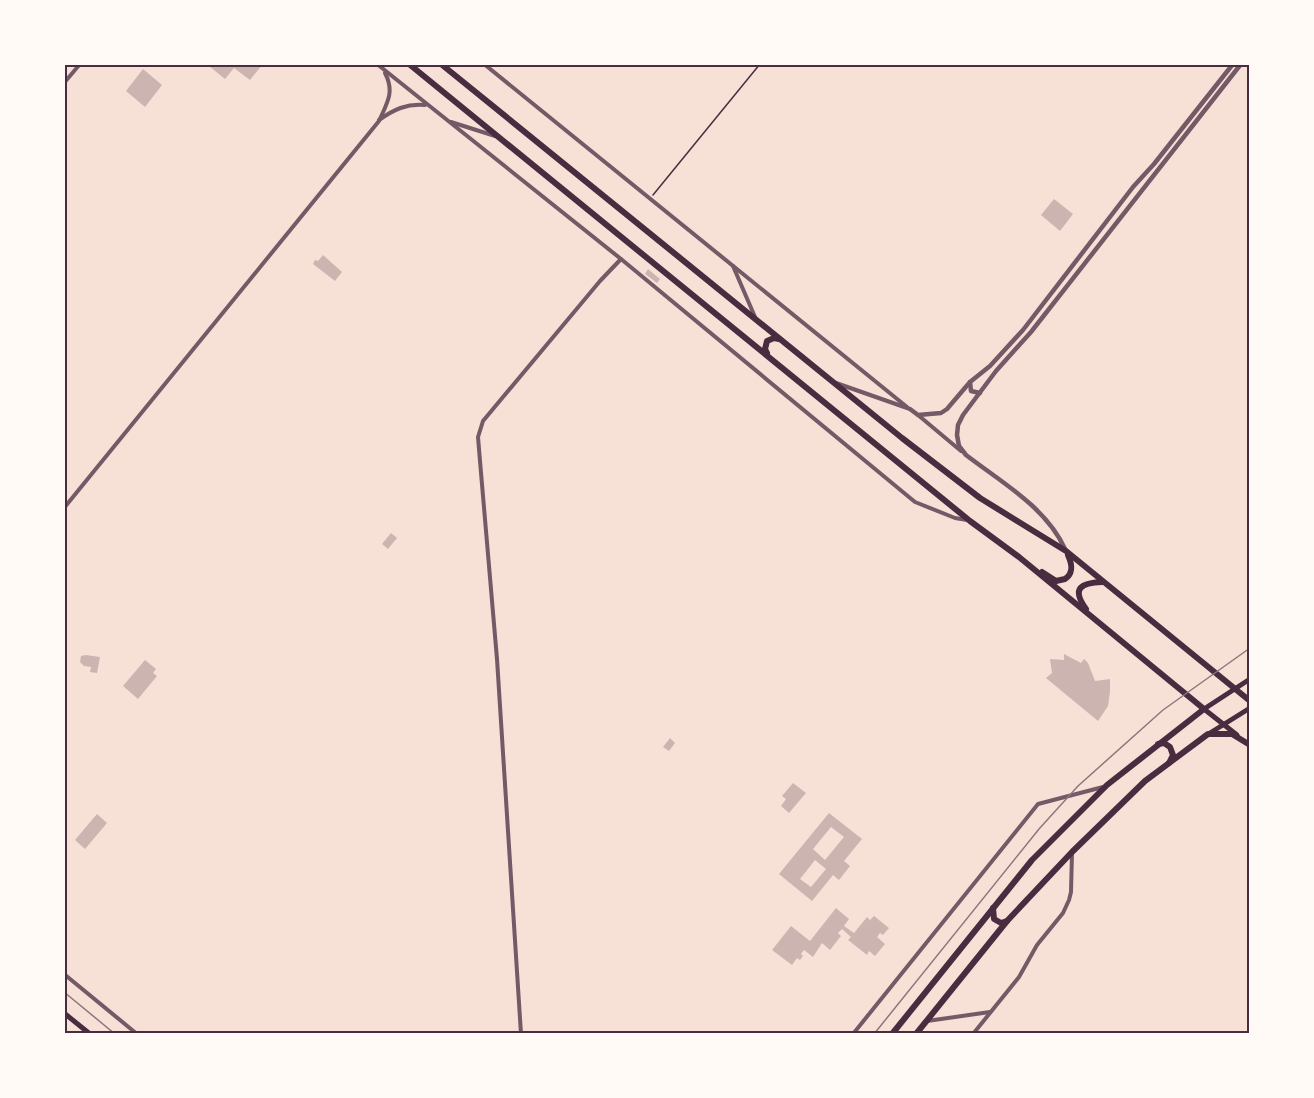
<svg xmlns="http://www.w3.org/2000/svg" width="1314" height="1098" font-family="Bitter,serif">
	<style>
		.building { fill: #ccb4b1; fill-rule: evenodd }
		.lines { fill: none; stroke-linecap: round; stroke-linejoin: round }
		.path { stroke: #4a2c40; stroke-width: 1.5 }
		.minor { stroke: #755966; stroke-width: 4 }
		.tertiary { stroke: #755966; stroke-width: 4.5 }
		.secondary { stroke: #4a2c40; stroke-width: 5 }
		.primary { stroke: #4a2c40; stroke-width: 6 }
		.tram { stroke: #8f747c; stroke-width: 1.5 }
		.neatline { fill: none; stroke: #4a2c40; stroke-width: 2 }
	</style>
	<rect width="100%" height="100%" fill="#f7e1d7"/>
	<!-- building -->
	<g class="building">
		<path d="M210,64H263L250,80L234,68L225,79L209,66Z"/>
		<path d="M143,69L162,85L145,107L126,91Z"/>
		<path d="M1054,199L1073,214L1060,231L1041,215Z"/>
		<path d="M323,255L342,272L335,281L313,264L315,260L318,261Z"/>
		<path d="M648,269L660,279L657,283L645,274Z"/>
		<path d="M391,533L397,538L388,549L382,544Z"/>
		<path d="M1064,654L1081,663L1084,659L1088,663L1095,681L1110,679V692L1108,706L1098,721L1046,678L1052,673L1050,659L1064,660Z"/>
		<path d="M86,655L100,657L97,673L90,672L91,667L84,666L80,662L81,656Z"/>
		<path d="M145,660L156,669L153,673L157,676L138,699L123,686Z"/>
		<path d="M670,738L675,743L669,751L663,747Z"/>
		<path d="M793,783L806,793L789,813L781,806L786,799L782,796Z"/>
		<path d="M829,813L862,839L844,861L850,866L839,880L833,875L812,901L779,874ZM831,827L844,837L825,860L813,849ZM815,860L826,869L811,887L800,879Z"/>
		<path d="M97,814L107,823L85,849L75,840Z"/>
		<path d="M836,908L849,919L844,926L854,933L867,917L870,920L874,916L889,928L883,935L880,933L877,937L885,944L875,956L869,951L867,955L848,940L851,937L842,929L838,933L841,936L830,950L822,943L813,957L804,950L801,954L803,956L800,960L797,958L792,965L772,950L791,926L810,941Z"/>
	</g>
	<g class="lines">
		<!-- path -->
		<path class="path" d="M653,195L760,64"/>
		<!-- minor -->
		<g class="minor">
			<path d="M377,64L621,259L915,502L955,518L967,520"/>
			<path d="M484,64L907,407"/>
			<path d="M64,83L80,64"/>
			<path d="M379,120C393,110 407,103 425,105"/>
			<path d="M451,122L495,136"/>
			<path d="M733,266L755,317"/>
			<path d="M918,415L961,451"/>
			<path d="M64,508L379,121C387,103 395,92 385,73"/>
			<path d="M64,974L137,1034"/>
			<path d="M927,1021L990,1012"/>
			<path d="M521,1034L497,659L480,461L478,437L483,421L600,281L621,259"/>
			<path d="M853,1034L1038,804L1103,787"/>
			<path d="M973,1034L1019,977L1037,945L1063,913L1069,900L1071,892L1072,853"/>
		</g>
		<!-- tertiary -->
		<g class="tertiary">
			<path d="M970,382L971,391L980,393"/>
			<path d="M836,383L910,409L918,415L941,413L947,409L970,382L990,366L1023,330L1133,187L1154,164L1233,64"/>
			<path d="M1065,549C1046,507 1001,482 966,455L959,446L957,435L958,425L963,415L996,371L1031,332L1241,64"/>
		</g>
		<!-- secondary -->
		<g class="secondary">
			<path d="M1210,733L1250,708"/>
			<path d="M1237,735L1204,709L1250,679"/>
			<path d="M64,1013L90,1034"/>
		</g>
		<!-- primary -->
		<g class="primary">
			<path d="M409,64L970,521L1019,557L1204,709L1107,785L1032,860L892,1034"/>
			<path d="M441,64L902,438L980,498L1066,551L1250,701"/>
			<path d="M767,353L765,349L767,341L774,338L779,339"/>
			<path d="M1042,572L1056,581L1065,579C1074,573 1072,564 1068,555"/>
			<path d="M1086,609C1071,588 1081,583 1102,582"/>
			<path d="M1158,744L1164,743L1170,747L1173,755L1169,763"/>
			<path d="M993,908L994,919L1001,923L1007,921"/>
			<path d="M916,1034L1007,921L1072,852L1145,781L1208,734H1232L1250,745"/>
		</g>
		<!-- tram -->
		<g class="tram">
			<path d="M64,992L115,1034"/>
			<path d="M874,1034L1039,829L1078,786L1163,710L1250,648"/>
		</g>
	</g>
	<!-- border -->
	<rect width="1314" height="1098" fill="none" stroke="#fffaf5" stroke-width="132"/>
	<rect x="66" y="66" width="1182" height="966" class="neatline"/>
</svg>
